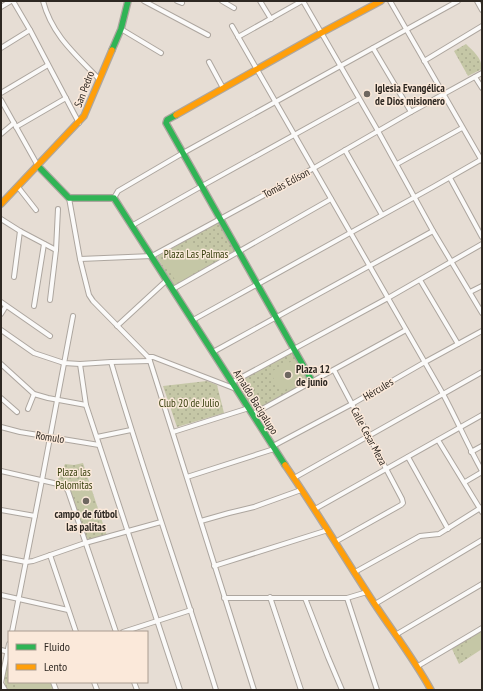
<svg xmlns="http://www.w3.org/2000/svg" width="483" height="691" font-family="'PT Sans Narrow',sans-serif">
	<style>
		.park { fill: url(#park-dots) }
		.pitch { fill: #c5c7a6 }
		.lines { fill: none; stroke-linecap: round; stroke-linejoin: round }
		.street-casing { stroke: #ada69f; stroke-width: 6 }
		.fast-casing { stroke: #ada69f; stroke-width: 8 }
		.slow-casing { stroke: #ada69f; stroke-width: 8 }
		.street { stroke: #fbfaf9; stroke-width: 4 }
		.fast { stroke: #30b455; stroke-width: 5.5 }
		.slow { stroke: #ff9f0a; stroke-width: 5.5 }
		.poi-dot { fill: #6e6760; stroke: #fbe9da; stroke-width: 1.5 }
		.labels { text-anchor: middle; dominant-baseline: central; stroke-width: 3; stroke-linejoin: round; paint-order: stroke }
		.poi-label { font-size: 11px; font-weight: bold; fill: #2e2822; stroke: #fbe9da; text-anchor: start }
		.street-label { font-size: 11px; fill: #2e2822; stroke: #fbe9da }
		.park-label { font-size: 11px; fill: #363e0b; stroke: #fbe9da }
	</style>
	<defs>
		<pattern id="park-dots" width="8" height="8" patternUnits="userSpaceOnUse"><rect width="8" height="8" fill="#c5c7a6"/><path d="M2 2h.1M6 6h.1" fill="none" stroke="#aaab8f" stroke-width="1.8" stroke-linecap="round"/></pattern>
	</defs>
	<rect width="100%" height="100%" fill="#e6ddd4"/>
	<!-- park -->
	<g class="park">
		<path d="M466,44C473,51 482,58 482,69L468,76L454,51Z"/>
		<path d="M219,221L236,250L174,286L157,257Z"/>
		<path d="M294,351L310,381L254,411L237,383Z"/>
		<path d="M207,381L217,385L224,413L177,427L163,386Z"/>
		<path d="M83,463L107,536L86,541L69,490L57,482L65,464L74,465Z"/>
		<path d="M482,629V649L459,664L452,649Z"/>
		<path d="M9,661V682H51L53,690H7C3,683 4,668 9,661Z"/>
	</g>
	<!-- pitch -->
	<g class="pitch">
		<path d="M192,242L206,266L177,283L163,260Z"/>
		<path d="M296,359L307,378L281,392L270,372Z"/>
		<path d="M88,486L96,513L83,517L75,489Z"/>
		<path d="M96,516L99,525L90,529L86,520Z"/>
		<path d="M482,633V647L468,656L462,646Z"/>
		<path d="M14,682H48L50,687L43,690H17Z"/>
	</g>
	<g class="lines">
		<!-- street casing -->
		<g class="street-casing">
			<g id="street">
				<path d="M13,1L30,30L79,123"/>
				<path d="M43,1C52,35 75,54 99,79"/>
				<path d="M144,1L208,35"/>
				<path d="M177,1L182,3"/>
				<path d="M222,1L234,8"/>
				<path d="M260,1L271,19"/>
				<path d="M303,1L378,131L433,231L482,313"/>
				<path d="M390,1L482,161"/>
				<path d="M477,1L482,10"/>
				<path d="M1,7L11,1"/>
				<path d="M232,26L443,394C457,420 468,446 482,471"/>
				<path d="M121,29L161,53"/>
				<path d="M238,37L302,1"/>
				<path d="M1,48L30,30"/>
				<path d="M373,48L411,112"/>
				<path d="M424,61L482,26"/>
				<path d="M209,62L223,88"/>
				<path d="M475,77L482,88"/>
				<path d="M1,93L48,65"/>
				<path d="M1,100L38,166"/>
				<path d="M16,127L66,98"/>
				<path d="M1,134L14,123"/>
				<path d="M345,150L382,215"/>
				<path d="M397,164L462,128"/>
				<path d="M450,178L482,237"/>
				<path d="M18,187L36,210"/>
				<path d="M69,198L80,259L89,295L93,301L148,357L150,361L254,690"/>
				<path d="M114,198L118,191L183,153L458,1"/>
				<path d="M1,219L20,231L56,250"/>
				<path d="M133,225L202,186L359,99"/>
				<path d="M80,259L152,256L314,168L411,112L482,73"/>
				<path d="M14,277L20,231"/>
				<path d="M420,280L458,344"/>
				<path d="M173,289L331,199"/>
				<path d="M470,292L482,286"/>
				<path d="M50,300L56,250L58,209"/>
				<path d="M1,302L50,336"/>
				<path d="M34,306L44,244"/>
				<path d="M1,314L6,306"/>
				<path d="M193,320L433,187L482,159"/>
				<path d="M117,326L167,280"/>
				<path d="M1,330L34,353L64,363L80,364L111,362L150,361"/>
				<path d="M213,352L433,231"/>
				<path d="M148,357H153L236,389"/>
				<path d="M111,362C143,472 182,580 216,690"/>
				<path d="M1,364L34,394L48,398L86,405"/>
				<path d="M80,364L86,405L180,690"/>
				<path d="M334,370L402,499L403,503L401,505L335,542"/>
				<path d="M233,382L388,298L482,244"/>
				<path d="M1,398L17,412"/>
				<path d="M28,409L34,394"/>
				<path d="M253,414L406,330"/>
				<path d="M1,427L20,432L99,445"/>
				<path d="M173,432L249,408"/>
				<path d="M97,437L131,430"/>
				<path d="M438,440L482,512"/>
				<path d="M273,446L352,404L425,362L482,331"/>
				<path d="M471,452L482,446"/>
				<path d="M408,457L448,529"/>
				<path d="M1,471L58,484L65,487L68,491L116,632"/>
				<path d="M187,477L274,449"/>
				<path d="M294,478L482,372"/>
				<path d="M465,482L482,472"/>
				<path d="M315,509L482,415"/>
				<path d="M1,510L35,516"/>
				<path d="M201,521L229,513L254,507L301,490"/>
				<path d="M50,555L76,632"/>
				<path d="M1,557L26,562L33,561L85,543L161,522"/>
				<path d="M214,566L328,530"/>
				<path d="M355,572L420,536L439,534L482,507"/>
				<path d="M1,595L68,610"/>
				<path d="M270,597L301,690"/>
				<path d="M224,598H347L367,592"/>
				<path d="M305,598L328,657L342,690"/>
				<path d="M347,598L377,690"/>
				<path d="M375,604L482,540"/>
				<path d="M12,632L42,480L73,316"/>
				<path d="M123,632L191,610"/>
				<path d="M397,634L482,584"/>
				<path d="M1,650L9,652"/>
				<path d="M418,666L482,628"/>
				<path d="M53,682L56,690"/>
				<path d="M94,682L97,690"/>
				<path d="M134,682L137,690"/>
				<path d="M5,690L1,683L9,644"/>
			</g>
		</g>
		<!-- fast casing -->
		<g class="fast-casing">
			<g id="fast">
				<path d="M112,50L121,29L128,1"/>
				<path d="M176,115L167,120L166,123L312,381"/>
				<path d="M38,166L69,198H114L285,465"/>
			</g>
		</g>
		<!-- slow casing -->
		<g class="slow-casing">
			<g id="slow">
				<path d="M176,115L321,33L381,1"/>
				<path d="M1,204L84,116L112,50"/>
				<path d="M285,465C316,510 344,557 374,603C393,632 414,659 431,690"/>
			</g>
		</g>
		<!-- street -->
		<use href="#street" class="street"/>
		<!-- fast -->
		<use href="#fast" class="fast"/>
		<!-- slow -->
		<use href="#slow" class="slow"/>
	</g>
	<!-- markers -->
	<g class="poi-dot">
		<circle cx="367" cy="94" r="4"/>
		<circle cx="288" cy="375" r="4"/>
		<circle cx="86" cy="501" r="4"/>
	</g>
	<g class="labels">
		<!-- poi labels -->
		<g class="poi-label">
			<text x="375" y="88">Iglesia Evangélica<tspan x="375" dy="13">de Dios misionero</tspan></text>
			<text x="296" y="369">Plaza 12<tspan x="296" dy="13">de junio</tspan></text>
			<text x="86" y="514" text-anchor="middle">campo de fútbol<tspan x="86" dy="13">las palitas</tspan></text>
		</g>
		<!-- street labels -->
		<g class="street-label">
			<text transform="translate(84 89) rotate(-69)">San Pedro</text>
			<text transform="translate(286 183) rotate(-28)">Tomás Edison</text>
			<text transform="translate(378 389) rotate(-31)">Hércules</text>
			<text transform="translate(256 402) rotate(58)">Arnaldo Bacigalupo</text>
			<text transform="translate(369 436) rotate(62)">Calle Cesar Meza</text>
			<text transform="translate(50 437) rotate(9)">Romulo</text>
		</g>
		<!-- park labels -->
		<g class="park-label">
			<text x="196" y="254">Plaza Las Palmas</text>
			<text x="189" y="403">Club 20 de Julio</text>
			<text x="74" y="472">Plaza las<tspan x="74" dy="13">Palomitas</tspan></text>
		</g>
	</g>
	<!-- border -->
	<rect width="483" height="691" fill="none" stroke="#2e2822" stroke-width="4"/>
	<!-- legend -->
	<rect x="8" y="631" width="140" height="52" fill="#fbe9da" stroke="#a99c90"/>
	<rect x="16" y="644" width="20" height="6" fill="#30b455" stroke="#a99c90"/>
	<text x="44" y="651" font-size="12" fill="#2e2822">Fluido</text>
	<rect x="16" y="664" width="20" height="6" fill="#ff9f0a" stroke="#a99c90"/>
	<text x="44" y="671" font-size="12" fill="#2e2822">Lento</text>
</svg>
